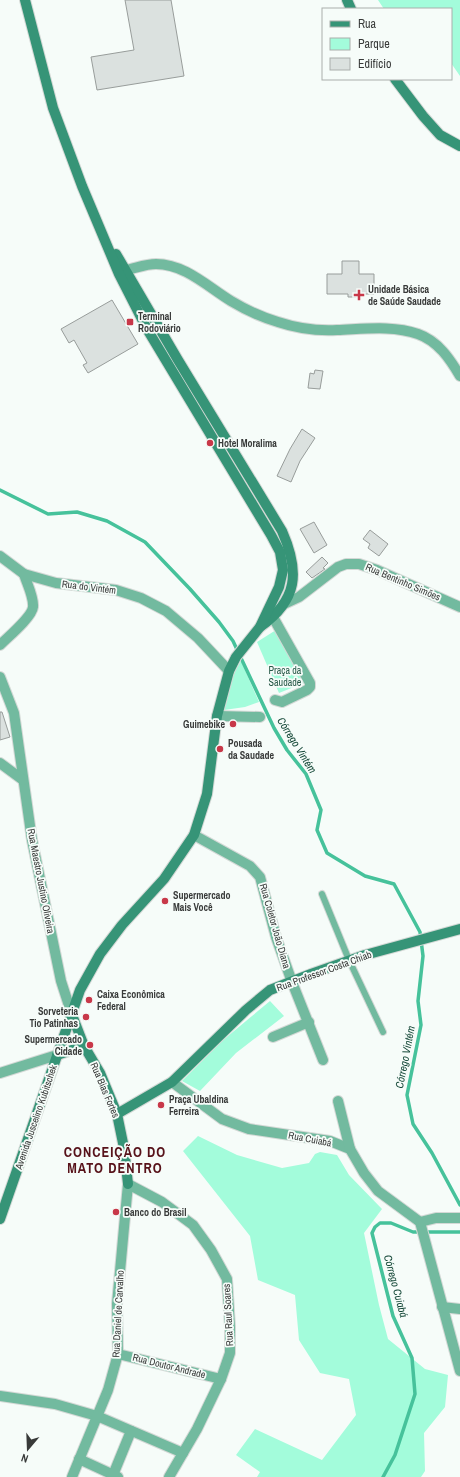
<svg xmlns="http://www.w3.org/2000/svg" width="460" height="1477" font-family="'Archivo Narrow',sans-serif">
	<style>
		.green { fill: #a3fcdb }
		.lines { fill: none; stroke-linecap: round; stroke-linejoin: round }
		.stream { stroke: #46c29b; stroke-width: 3.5 }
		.building { fill: #dbe1df; stroke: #989d9b }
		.lane-casing { stroke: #d4d9d6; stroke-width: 8 }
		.street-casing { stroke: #d4d9d6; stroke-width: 12 }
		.secondary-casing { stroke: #d4d9d6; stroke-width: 12 }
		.lane { stroke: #72ba9f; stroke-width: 6 }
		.street { stroke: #72ba9f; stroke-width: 10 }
		.secondary { stroke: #369477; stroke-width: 10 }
		.poi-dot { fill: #c83849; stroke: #f6fcf9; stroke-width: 1.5 }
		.labels { text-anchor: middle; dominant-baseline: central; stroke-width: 3.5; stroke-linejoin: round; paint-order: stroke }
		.poi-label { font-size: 10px; font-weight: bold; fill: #383a39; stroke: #f6fcf9; text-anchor: start }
		.street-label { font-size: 10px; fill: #383a39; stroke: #f6fcf9 }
		.park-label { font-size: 10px; fill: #265847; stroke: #f6fcf9 }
		.water-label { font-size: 11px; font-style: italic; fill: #164939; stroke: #f6fcf9 }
		.district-label { font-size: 14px; font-weight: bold; letter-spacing: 1px; fill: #57121a; stroke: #f6fcf9 }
	</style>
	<rect width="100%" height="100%" fill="#f6fcf9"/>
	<!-- green -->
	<g class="green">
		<path d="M378,0H460V76L451,63V9H384Z"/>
		<path d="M276,630L304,683L279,693L257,642Z"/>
		<path d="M241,661L259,702L245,707L224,710L233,674Z"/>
		<path d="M270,1001L284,1016L236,1053L200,1091L182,1081L222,1041Z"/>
		<path d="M198,1136L237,1155L282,1168L309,1163L315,1154L320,1152L337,1155L349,1175L382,1209L364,1233L379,1305L388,1339L425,1369L448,1375L445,1407L424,1433L425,1471L421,1477H257L260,1472L236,1455L255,1429L322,1460L356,1415L349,1379L320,1373L299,1340L295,1295L258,1280L250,1236L183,1151Z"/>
	</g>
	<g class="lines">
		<!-- stream -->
		<g class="stream">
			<path d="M0,490L48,514L77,512L107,521L145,542L190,589L219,622L233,641L274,728L287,750L306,774L321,810L317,830L327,853L365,876L394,884L420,932L423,956L418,1001L421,1025L407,1095L413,1124L432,1153L460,1205"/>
			<path d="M383,1477L395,1455L415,1394L412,1358L393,1316L372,1233L375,1227L380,1223H391L413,1232H460"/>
		</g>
	</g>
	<!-- building -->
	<g class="building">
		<path d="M125,0H171L184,76L97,90L91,57L134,50Z"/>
		<path d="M342,261H359V274H374V294H359V297H348V294H327V274H342Z"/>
		<path d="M112,300L138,344L88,373L83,365L87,363L74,340L69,343L61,329Z"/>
		<path d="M315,370L323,371L320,389L308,388L310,373L314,374Z"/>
		<path d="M302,429L315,438L300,461L291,482L277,476L290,449Z"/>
		<path d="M314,522L327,545L314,553L300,529Z"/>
		<path d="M370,530L388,544L379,556L368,548L370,544L363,539Z"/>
		<path d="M322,557L328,563L323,568L325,569L312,578L306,572Z"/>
		<path d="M0,712H2L10,737L0,740Z"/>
	</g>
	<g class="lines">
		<!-- lane casing -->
		<g class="lane-casing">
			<path id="lane" d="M322,894L349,960L383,1032"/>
		</g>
		<!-- street casing -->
		<g class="street-casing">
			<g id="street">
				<path d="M126,270C136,268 146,264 156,264C185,264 208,287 231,301C246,310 261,317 278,322C296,328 318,331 337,330C364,329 393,325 418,334C438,341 450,359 460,376"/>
				<path d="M0,556L24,574L56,583L116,590L141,598L166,611L198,638L229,671"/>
				<path d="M284,604L299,597L338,567L346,564H359L377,570L460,607"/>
				<path d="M269,610L310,683V687L307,690L282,702L275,700"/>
				<path d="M0,645C8,637 32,617 33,607C34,597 27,584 24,574"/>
				<path d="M0,677L14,713L32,840L61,981L72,1015"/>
				<path d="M217,716L260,717"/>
				<path d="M0,763L23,780"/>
				<path d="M194,835L250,866L260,877L276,937L292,982L323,1060"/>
				<path d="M273,1037L309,1022"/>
				<path d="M0,1073L57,1055"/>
				<path d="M172,1082L222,1119L249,1129L330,1141L350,1149L364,1173L378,1191L420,1222L460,1371"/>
				<path d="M338,1101L350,1149"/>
				<path d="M420,1222L436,1218H460"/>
				<path d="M442,1307L460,1309"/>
				<path d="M118,1354L221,1379"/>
				<path d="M0,1396L55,1404L97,1416L183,1453"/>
				<path d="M79,1459L118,1477"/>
				<path d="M113,1475L131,1431"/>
				<path d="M72,1477L108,1390L118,1354L117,1304L128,1184L162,1202L193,1225L211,1250L227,1279L230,1327V1353L221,1379L197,1429L169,1477"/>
			</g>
		</g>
		<!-- secondary casing -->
		<g class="secondary-casing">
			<g id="secondary">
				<path d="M347,0L351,9"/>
				<path d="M395,79L423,116L440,135L460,146"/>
				<path d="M116,254L178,360L282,531C300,572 298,600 260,627"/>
				<path d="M72,1015L84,1046L100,1073L117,1114L124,1148L128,1184"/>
				<path d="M57,1055L84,1046"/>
				<path d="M117,1114L172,1082L246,1010L270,990L311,974L365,955L460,929"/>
				<path d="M0,1219L80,990L100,954L122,925L164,879L194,835L207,794L217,716L229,671L236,657L260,627L279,587L283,570L280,552L271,535L147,329L119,274L82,186L53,108L25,0"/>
			</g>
		</g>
		<!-- lane -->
		<use href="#lane" class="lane"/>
		<!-- street -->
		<use href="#street" class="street"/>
		<!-- secondary -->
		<use href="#secondary" class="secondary"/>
	</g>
	<!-- markers -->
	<g class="poi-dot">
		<path d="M357 289h4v4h4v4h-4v4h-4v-4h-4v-4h4z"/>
		<rect x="126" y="318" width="8" height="8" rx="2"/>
		<circle cx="210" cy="443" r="4"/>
		<circle cx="233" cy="724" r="4"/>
		<circle cx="220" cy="749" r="4"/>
		<circle cx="165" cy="901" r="4"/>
		<circle cx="89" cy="1000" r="4"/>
		<circle cx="86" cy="1017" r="4"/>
		<circle cx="90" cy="1045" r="4"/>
		<circle cx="161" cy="1105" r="4"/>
		<circle cx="116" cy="1212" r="4"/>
	</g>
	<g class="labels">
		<!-- poi labels -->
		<g class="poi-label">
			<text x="368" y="289">Unidade Básica<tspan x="368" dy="12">de Saúde Saudade</tspan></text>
			<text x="138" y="316">Terminal<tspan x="138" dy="12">Rodoviário</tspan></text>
			<text x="218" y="443">Hotel Moralima</text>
			<text x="225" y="724" text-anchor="end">Guimebike</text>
			<text x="228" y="743">Pousada<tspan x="228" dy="12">da Saudade</tspan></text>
			<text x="173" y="895">Supermercado<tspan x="173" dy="12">Mais Você</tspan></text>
			<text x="97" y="994">Caixa Econômica<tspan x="97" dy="12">Federal</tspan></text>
			<text x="78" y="1011" text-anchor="end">Sorveteria<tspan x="78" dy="12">Tio Patinhas</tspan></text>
			<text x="82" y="1039" text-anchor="end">Supermercado<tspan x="82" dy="12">Cidade</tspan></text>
			<text x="169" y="1099">Praça Ubaldina<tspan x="169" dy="12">Ferreira</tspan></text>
			<text x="124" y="1212">Banco do Brasil</text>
		</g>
		<!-- street labels -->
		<g class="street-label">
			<text transform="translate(403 582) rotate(23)">Rua Bentinho Simões</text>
			<text transform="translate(89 587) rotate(7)">Rua do Vintém</text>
			<text transform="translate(41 881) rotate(79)">Rua Maestro Justino Oliveira</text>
			<text transform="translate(275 926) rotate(74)">Rua Coletor João Diana</text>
			<text transform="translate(324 971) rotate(-20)">Rua Professor Costa Chiab</text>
			<text transform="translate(105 1090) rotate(67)">Rua Bias Fortes</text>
			<text transform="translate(36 1117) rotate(-71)">Avenida Juscelino Kubitschek</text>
			<text transform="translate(310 1139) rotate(11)">Rua Cuiabá</text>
			<text transform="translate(118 1314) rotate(-87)">Rua Daniel de Carvalho</text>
			<text transform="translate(228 1315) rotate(-93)">Rua Raul Soares</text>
			<text transform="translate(169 1366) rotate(14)">Rua Doutor Andrade</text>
		</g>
		<!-- park labels -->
		<g class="park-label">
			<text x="285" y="670">Praça da<tspan x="285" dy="12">Saudade</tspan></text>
		</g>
		<!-- water labels -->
		<g class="water-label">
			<text transform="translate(297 745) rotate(58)">Córrego Vintém</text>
			<text transform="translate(405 1057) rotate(-79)">Córrego Vintém</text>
			<text transform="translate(396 1286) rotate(75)">Córrego Cuiabá</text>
		</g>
		<!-- district labels -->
		<g class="district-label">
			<text x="115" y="1152">CONCEIÇÃO DO<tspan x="115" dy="16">MATO DENTRO</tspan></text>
		</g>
	</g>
	<!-- legend -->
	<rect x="322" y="8" width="130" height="72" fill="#f6fcf9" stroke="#aaaeac"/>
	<rect x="330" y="21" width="20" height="6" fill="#369477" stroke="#aaaeac"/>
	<text x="358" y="28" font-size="12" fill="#383a39">Rua</text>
	<rect x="330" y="38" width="20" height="12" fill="#a3fcdb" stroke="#aaaeac"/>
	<text x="358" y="48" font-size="12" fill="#383a39">Parque</text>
	<rect x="330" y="58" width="20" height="12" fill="#dbe1df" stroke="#aaaeac"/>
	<text x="358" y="68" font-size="12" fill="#383a39">Edifício</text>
	<!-- north arrow -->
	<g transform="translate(28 1449) rotate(199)" stroke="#f6fcf9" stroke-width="3" paint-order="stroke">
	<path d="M0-3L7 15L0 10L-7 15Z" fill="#383a39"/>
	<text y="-6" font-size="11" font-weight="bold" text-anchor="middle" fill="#383a39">N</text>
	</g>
</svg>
